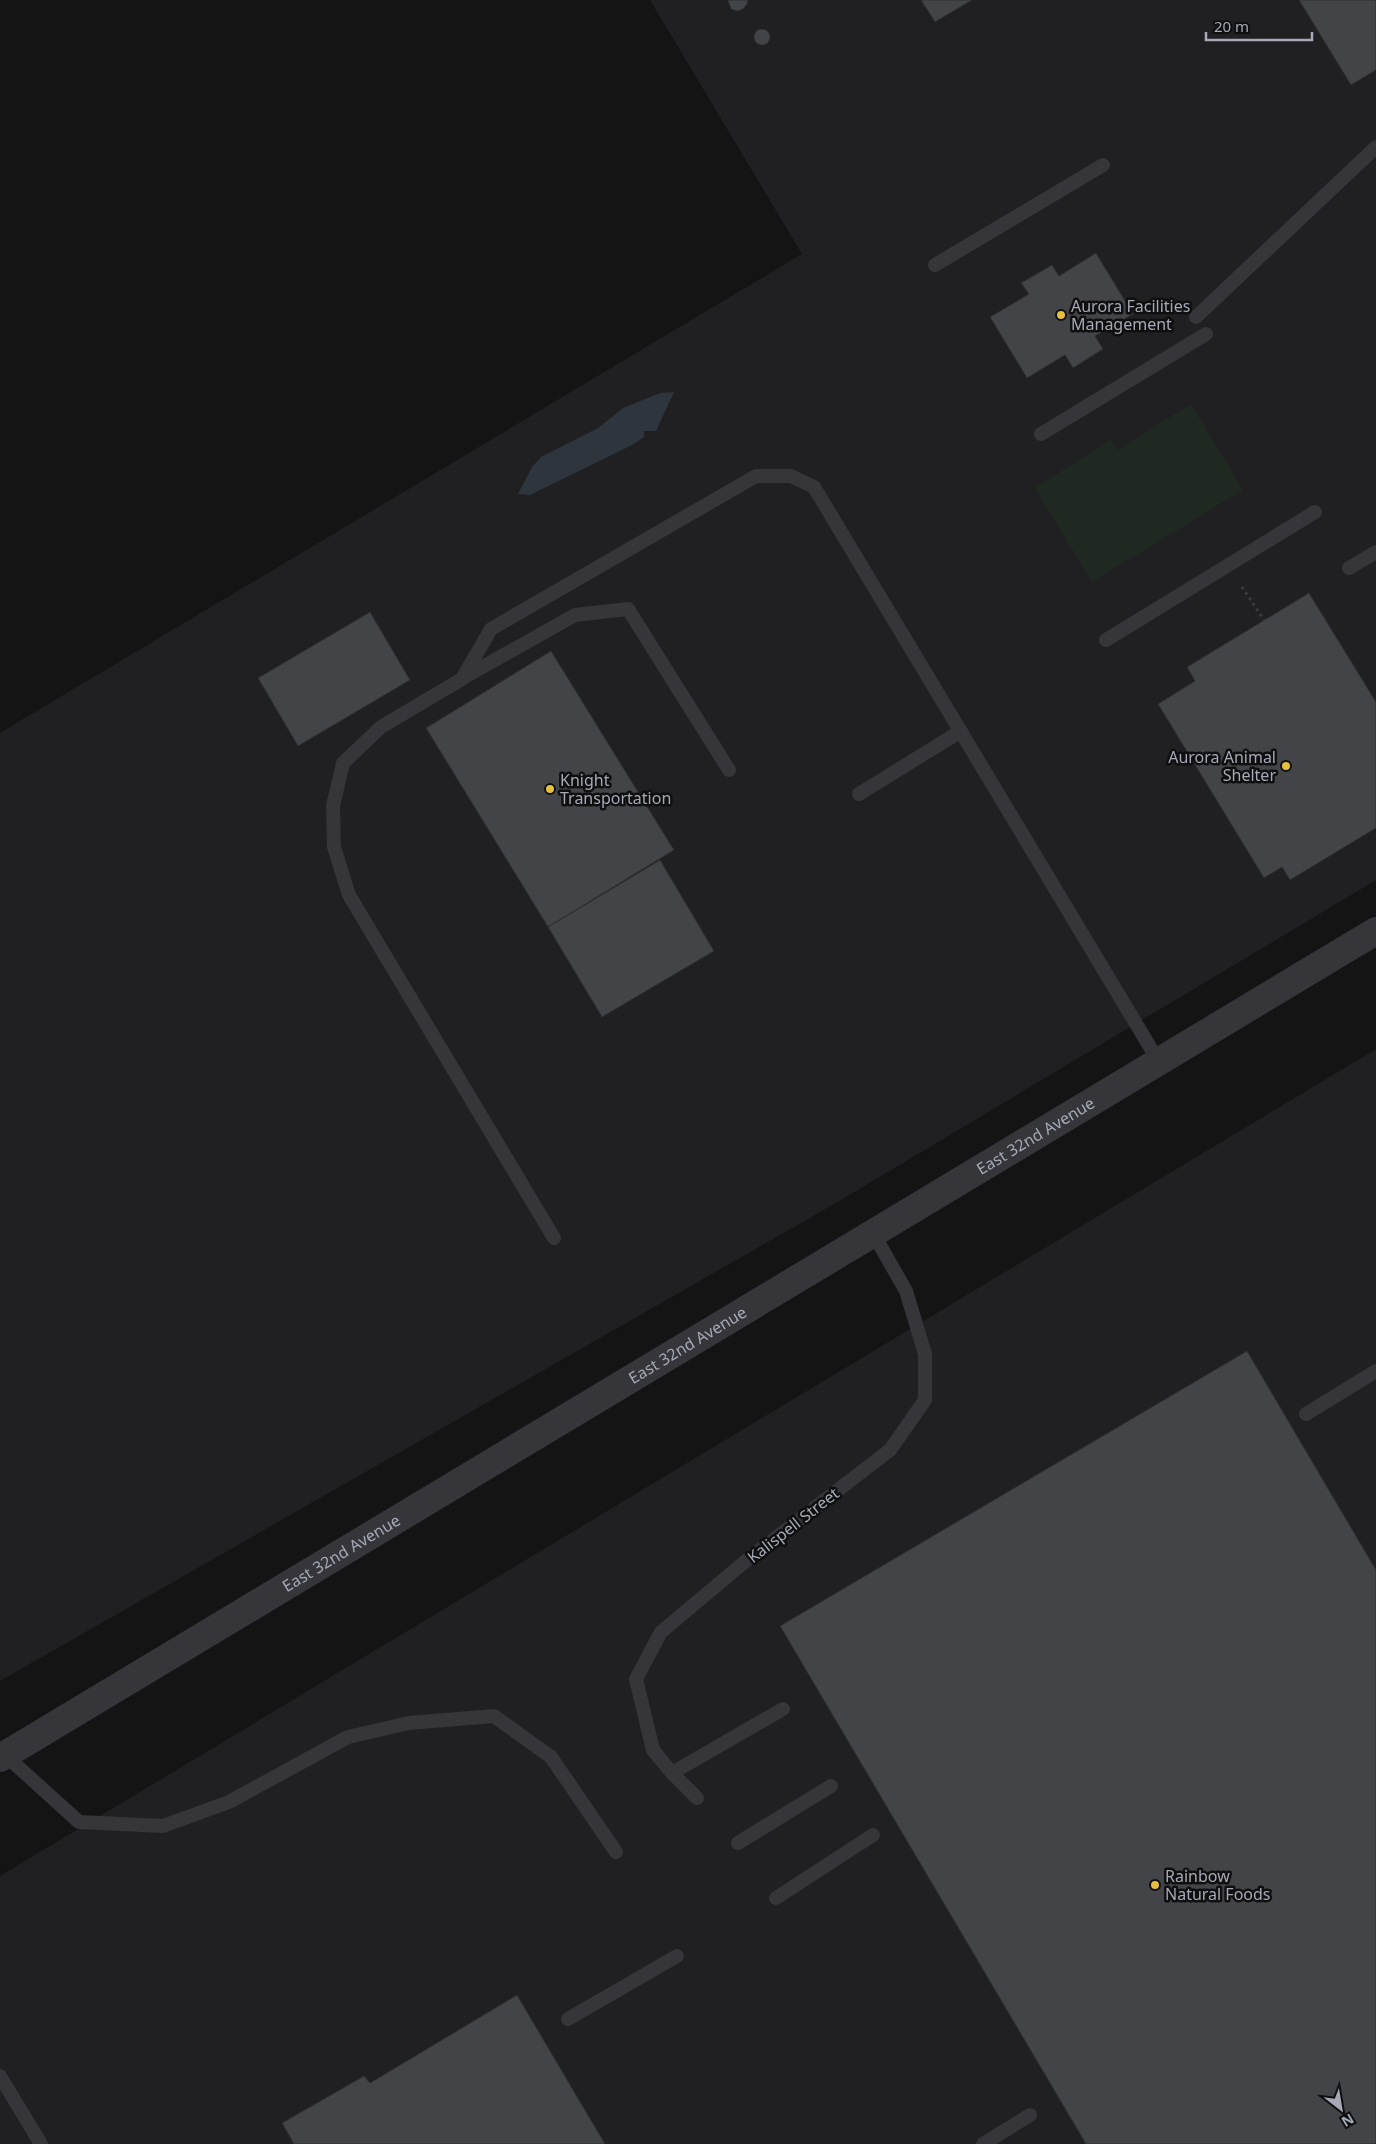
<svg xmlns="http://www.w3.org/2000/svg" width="1376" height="2144" font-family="'Noto Sans',sans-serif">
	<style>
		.built { fill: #202022 }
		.green { fill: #202822 }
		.water { fill: #2e353d }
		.building { fill: #434448; stroke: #2e2e31 }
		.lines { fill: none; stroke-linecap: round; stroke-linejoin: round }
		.path { stroke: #3b3c41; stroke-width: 3; stroke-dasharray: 2.5 4; stroke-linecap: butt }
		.service { stroke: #35353a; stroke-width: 14 }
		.tertiary { stroke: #35353a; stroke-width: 28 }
		.poi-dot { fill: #e5c03c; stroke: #0f0f10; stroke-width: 2 }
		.labels { text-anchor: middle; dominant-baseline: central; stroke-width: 5; stroke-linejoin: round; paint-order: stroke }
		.poi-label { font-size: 16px; fill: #a6a9b5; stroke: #0f0f10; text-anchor: start }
		.street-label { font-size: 16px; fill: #a6a9b5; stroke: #0f0f10 }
	</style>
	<rect width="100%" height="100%" fill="#141415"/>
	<!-- built -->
	<g class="built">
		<path d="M650,0H1376V880L836,1203L0,1681V733L802,254Z"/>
		<path d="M1376,1049V2144H0V1876Z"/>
	</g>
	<!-- green -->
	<path class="green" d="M1191,404L1243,490L1092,582L1035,488L1110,440L1117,450Z"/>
	<!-- water -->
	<path class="water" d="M674,392L656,431H644V437L632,445L530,495L518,494L532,467L541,457L598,428L623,408L660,393Z"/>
	<!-- building -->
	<g class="building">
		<path d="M728,0H748L747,4L743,9L737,11L731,9Z"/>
		<path d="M921,0H972L935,22Z"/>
		<path d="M1299,0H1376V70L1351,85Z"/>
		<circle cx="762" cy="37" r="8"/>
		<path d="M1096,253L1133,314L1095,336L1103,349L1073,368L1065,355L1027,378L990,317L1029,294L1021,283L1052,265L1059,276Z"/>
		<path d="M1309,593L1376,702V828L1290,880L1282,867L1264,878L1158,704L1195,681L1187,667Z"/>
		<path d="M370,612L410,680L298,746L258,678Z"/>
		<path d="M551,651L674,850L548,927L426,728Z"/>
		<path d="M660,860L714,951L602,1017L548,927Z"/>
		<path d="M1247,1351L1376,1570V2144H1086L780,1626Z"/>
		<path d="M517,1995L605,2144H294L282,2123L364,2076L370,2083Z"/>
	</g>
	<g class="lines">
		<!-- path -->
		<path class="path" d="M1242,587L1264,620"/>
		<!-- service -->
		<g class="service">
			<path d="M935,265L1103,165"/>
			<path d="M1196,317L1376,147"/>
			<path d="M1041,434L1206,334"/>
			<path d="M1349,568L1376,552"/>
			<path d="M1106,640L1315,512"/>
			<path d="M463,678L575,615L628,609L729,770"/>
			<path d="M859,794L961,731"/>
			<path d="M554,1238L349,895L334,847L333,806L343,763L381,727L462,679L491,629L756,476H791L814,487L1159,1062"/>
			<path d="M1306,1414L1376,1371"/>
			<path d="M5,1755L79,1822L163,1826L229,1802L348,1737L409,1723L494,1716L551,1757L616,1852"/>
			<path d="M672,1773L783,1709"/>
			<path d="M697,1798L672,1773L653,1750L636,1679L661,1632L747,1560L890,1450L925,1400V1354L906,1291L873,1233"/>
			<path d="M738,1843L831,1786"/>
			<path d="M776,1898L873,1835"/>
			<path d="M568,2019L677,1956"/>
			<path d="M0,2076L41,2144"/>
			<path d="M983,2144L1030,2115"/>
		</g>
		<!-- tertiary -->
		<path class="tertiary" id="s1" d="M0,1758L1376,931"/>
	</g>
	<!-- markers -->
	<g class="poi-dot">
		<circle cx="1061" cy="315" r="5"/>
		<circle cx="1286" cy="766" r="5"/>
		<circle cx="550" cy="789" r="5"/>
		<circle cx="1155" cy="1885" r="5"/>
	</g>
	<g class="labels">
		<!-- poi labels -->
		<g class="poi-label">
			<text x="1071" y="306">Aurora Facilities<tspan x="1071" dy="18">Management</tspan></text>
			<text x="1276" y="757" text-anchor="end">Aurora Animal<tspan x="1276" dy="18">Shelter</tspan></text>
			<text x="560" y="780">Knight<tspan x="560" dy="18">Transportation</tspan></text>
			<text x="1165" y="1876">Rainbow<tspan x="1165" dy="18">Natural Foods</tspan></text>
		</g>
		<!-- street labels -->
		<g class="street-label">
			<text stroke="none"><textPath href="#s1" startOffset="1208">East 32nd Avenue</textPath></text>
			<text stroke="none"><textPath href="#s1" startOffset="802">East 32nd Avenue</textPath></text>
			<text transform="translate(793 1525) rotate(-38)">Kalispell Street</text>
			<text stroke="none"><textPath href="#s1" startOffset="398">East 32nd Avenue</textPath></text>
		</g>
	</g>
	<!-- north arrow -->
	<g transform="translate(1341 2109) rotate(149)" stroke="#0f0f10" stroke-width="4" paint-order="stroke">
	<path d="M0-4L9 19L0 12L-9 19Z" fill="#a6a9b5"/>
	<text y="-8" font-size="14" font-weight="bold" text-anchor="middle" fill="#a6a9b5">N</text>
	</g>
	<!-- scale -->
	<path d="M1206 32v8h106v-8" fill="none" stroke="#a6a9b5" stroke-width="2.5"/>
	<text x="1214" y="32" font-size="15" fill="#a6a9b5" stroke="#0f0f10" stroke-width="4" paint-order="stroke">20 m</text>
</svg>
